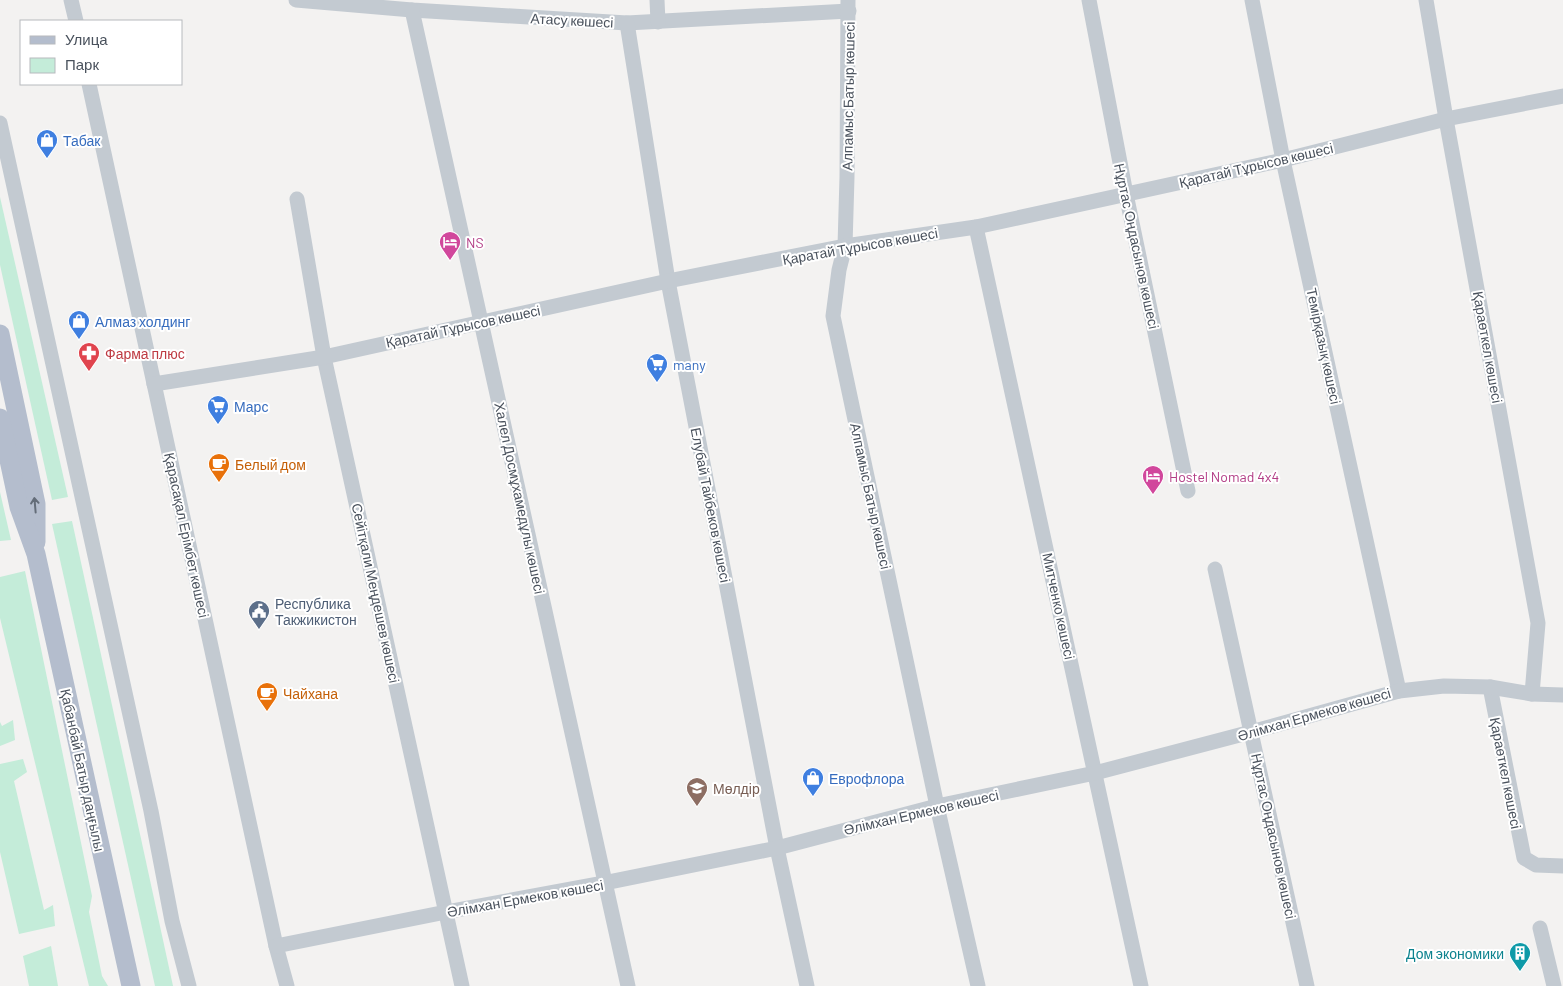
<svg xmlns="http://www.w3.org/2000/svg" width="1563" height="986" font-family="Barlow,sans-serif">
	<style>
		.green { fill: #c4ecd9 }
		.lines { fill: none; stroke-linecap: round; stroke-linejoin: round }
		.minor { stroke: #c3cad1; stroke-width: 15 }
		.major { stroke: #b4bdcd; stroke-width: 19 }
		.oneway { stroke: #646d79 }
		.labels { text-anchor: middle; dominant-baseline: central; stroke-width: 4; stroke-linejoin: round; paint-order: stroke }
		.street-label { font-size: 14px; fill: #4a525d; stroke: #fff }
		.shop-label { font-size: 14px; fill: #366cbe; stroke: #fff; text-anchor: start }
		.hotel-label { font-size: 14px; fill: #b23c85; stroke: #fff; text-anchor: start }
		.health-label { font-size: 14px; fill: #be3a42; stroke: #fff; text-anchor: start }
		.food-label { font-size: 14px; fill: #c56008; stroke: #fff; text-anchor: start }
		.service-label { font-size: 14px; fill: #4e5e75; stroke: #fff; text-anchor: start }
		.education-label { font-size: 14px; fill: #785e54; stroke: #fff; text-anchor: start }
		.culture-label { font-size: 14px; fill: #0d838f; stroke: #fff; text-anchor: end }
	</style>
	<rect width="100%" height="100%" fill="#f3f2f1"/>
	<!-- green -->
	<g class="green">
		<path d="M0,197L68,497L52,500L0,265Z"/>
		<path d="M0,492L11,540L0,541Z"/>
		<path d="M72,521L173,986H155L52,524Z"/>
		<path d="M25,571L92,896L89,912L102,976L108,986H89L0,618V577Z"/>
		<path d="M13,720L15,740L0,746V722L2,726Z"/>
		<path d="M23,759L27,772L14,781L44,910L53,905L55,926L19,934L0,852V764Z"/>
		<path d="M51,946L58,986H29L23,956Z"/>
	</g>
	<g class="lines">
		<!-- minor -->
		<g class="minor">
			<path d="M71,0L76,21"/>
			<path d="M296,0L412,10L627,23L849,11"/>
			<path d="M657,0L658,22"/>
			<path d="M848,0L847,177L845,246L839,270L833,316L937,806L978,986"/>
			<path d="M1089,0L1126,194L1188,491"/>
			<path d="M1252,0L1283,160L1399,691"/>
			<path d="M1426,0L1446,119L1538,623L1532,694"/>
			<path d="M412,10L628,986"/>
			<path d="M627,23L668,281L777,848L807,986"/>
			<path d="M89,84L276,946L287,986"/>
			<path d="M0,123L151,811L172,921L189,986"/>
			<path d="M297,199L324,357L462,986"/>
			<path d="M976,227L1141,986"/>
			<path d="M154,384L324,357L668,281L845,246L976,227L1283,160L1446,119L1563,96"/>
			<path d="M1215,569L1307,986"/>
			<path d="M1490,687L1524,858L1536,865L1563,866"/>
			<path d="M1540,928L1554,986"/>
			<path d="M276,946L446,912L604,883L777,848L937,806L1095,773L1251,732L1399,691L1444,686L1490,687L1532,694L1563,695"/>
		</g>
		<!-- major -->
		<g class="major">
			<path d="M0,334L36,504V542"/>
			<path d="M0,418L19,507L36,554L131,986"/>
		</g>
	</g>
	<!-- one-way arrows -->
	<defs><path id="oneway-shaft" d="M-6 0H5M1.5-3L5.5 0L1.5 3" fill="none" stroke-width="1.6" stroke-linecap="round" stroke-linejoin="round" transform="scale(1.25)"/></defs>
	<use class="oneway" href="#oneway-shaft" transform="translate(35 505) rotate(-95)"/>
	<!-- icons -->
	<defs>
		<g id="shop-pin" transform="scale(1.125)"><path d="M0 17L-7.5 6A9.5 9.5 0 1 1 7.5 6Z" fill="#3f7fe0" stroke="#fff"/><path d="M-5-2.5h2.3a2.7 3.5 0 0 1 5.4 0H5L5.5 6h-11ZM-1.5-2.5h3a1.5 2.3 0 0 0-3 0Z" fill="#fff"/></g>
		<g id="hotel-pin" transform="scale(1.125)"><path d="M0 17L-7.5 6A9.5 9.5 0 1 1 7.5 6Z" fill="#d1479c" stroke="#fff"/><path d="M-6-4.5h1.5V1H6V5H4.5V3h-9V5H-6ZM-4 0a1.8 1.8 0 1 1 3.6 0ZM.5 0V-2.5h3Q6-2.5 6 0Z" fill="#fff"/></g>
		<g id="pharmacy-pin" transform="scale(1.125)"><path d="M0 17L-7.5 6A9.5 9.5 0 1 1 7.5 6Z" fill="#e0444e" stroke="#fff"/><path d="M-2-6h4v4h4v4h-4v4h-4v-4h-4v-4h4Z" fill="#fff"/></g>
		<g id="supermarket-pin" transform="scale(1.125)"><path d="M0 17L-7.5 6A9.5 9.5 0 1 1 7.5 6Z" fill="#3f7fe0" stroke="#fff"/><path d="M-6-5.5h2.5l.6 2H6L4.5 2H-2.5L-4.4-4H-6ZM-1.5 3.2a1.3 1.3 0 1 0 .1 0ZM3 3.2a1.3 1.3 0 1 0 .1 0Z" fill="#fff"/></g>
		<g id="cafe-pin" transform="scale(1.125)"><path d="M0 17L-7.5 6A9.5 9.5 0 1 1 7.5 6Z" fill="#e8710a" stroke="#fff"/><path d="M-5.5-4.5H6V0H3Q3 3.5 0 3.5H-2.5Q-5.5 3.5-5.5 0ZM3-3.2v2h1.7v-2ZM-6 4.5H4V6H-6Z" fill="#fff"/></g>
		<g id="civic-pin" transform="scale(1.125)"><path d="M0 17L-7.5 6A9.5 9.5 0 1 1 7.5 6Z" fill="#5c6f8a" stroke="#fff"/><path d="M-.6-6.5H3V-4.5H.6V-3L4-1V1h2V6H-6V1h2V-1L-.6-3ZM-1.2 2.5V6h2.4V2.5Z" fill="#fff"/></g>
		<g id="school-pin" transform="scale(1.125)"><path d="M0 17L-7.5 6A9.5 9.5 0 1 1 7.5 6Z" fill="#8d6e63" stroke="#fff"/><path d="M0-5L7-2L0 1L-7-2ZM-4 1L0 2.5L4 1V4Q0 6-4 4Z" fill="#fff"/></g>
		<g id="building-pin" transform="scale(1.125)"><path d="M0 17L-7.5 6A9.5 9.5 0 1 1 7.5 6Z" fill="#0f9aa8" stroke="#fff"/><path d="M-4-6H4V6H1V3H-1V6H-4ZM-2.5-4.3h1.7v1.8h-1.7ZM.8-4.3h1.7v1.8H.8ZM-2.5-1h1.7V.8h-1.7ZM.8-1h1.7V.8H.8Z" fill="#fff"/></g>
	</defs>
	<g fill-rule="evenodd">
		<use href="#shop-pin" x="47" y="140"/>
		<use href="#hotel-pin" x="450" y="242"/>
		<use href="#shop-pin" x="79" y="321"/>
		<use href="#pharmacy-pin" x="89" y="353"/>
		<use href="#supermarket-pin" x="657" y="364"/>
		<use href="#supermarket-pin" x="218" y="406"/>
		<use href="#cafe-pin" x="219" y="464"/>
		<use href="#hotel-pin" x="1153" y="476"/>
		<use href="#civic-pin" x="259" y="611"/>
		<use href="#cafe-pin" x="267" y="693"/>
		<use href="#shop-pin" x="813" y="778"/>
		<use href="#school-pin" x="697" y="788"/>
		<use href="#building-pin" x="1520" y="953"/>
	</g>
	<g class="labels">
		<!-- street labels -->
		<g class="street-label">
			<text transform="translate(572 20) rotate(3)">Атасу көшесі</text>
			<text transform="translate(848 96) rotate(-89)">Алпамыс Батыр көшесі</text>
			<text transform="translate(1256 165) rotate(-13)">Қаратай Тұрысов көшесі</text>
			<text transform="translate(860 246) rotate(-10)">Қаратай Тұрысов көшесі</text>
			<text transform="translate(1137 246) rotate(78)">Нұртас Оңдасынов көшесі</text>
			<text transform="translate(463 326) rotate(-12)">Қаратай Тұрысов көшесі</text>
			<text transform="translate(1324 346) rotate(78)">Темірқазық көшесі</text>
			<text transform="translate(1488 347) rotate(80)">Қараөткел көшесі</text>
			<text transform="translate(871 496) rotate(78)">Алпамыс Батыр көшесі</text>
			<text transform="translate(520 498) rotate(78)">Халел Досмұхамедұлы көшесі</text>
			<text transform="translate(711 505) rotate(79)">Елубай Тайбеков көшесі</text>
			<text transform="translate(187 535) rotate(78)">Қарасақал Ерімбет көшесі</text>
			<text transform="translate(376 593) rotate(78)">Сейітқали Меңдешев көшесі</text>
			<text transform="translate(1059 606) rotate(78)">Митченко көшесі</text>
			<text transform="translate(1314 714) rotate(-16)">Әлімхан Ермеков көшесі</text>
			<text transform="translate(83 770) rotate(78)">Қабанбай Батыр даңғылы</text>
			<text transform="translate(1506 773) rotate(79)">Қараөткел көшесі</text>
			<text transform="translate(921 812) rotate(-13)">Әлімхан Ермеков көшесі</text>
			<text transform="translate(1274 836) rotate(78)">Нұртас Оңдасынов көшесі</text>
			<text transform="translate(525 898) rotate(-10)">Әлімхан Ермеков көшесі</text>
		</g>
		<!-- shop labels -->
		<g class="shop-label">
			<text x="63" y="140">Табак</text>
			<text x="95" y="321">Алмаз холдинг</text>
			<text x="673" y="364">many</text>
			<text x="234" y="406">Марс</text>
			<text x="829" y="778">Еврофлора</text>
		</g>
		<!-- hotel labels -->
		<g class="hotel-label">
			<text x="466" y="242">NS</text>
			<text x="1169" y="476">Hostel Nomad 4x4</text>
		</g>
		<!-- health labels -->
		<g class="health-label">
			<text x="105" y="353">Фарма плюс</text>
		</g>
		<!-- food labels -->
		<g class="food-label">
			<text x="235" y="464">Белый дом</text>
			<text x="283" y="693">Чайхана</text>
		</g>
		<!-- service labels -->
		<g class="service-label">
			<text x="275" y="603">Республика<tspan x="275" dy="16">Такжикистон</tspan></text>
		</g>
		<!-- education labels -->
		<g class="education-label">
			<text x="713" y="788">Мөлдір</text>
		</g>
		<!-- culture labels -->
		<g class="culture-label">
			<text x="1504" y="953">Дом экономики</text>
		</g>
	</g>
	<!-- legend -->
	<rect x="20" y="20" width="162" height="65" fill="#ffffff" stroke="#b7babe"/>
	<rect x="30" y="36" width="25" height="8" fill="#b4bdcd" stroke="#b7babe"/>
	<text x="65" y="45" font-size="15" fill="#4a525d">Улица</text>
	<rect x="30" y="58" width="25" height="15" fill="#c4ecd9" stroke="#b7babe"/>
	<text x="65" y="70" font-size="15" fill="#4a525d">Парк</text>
</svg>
